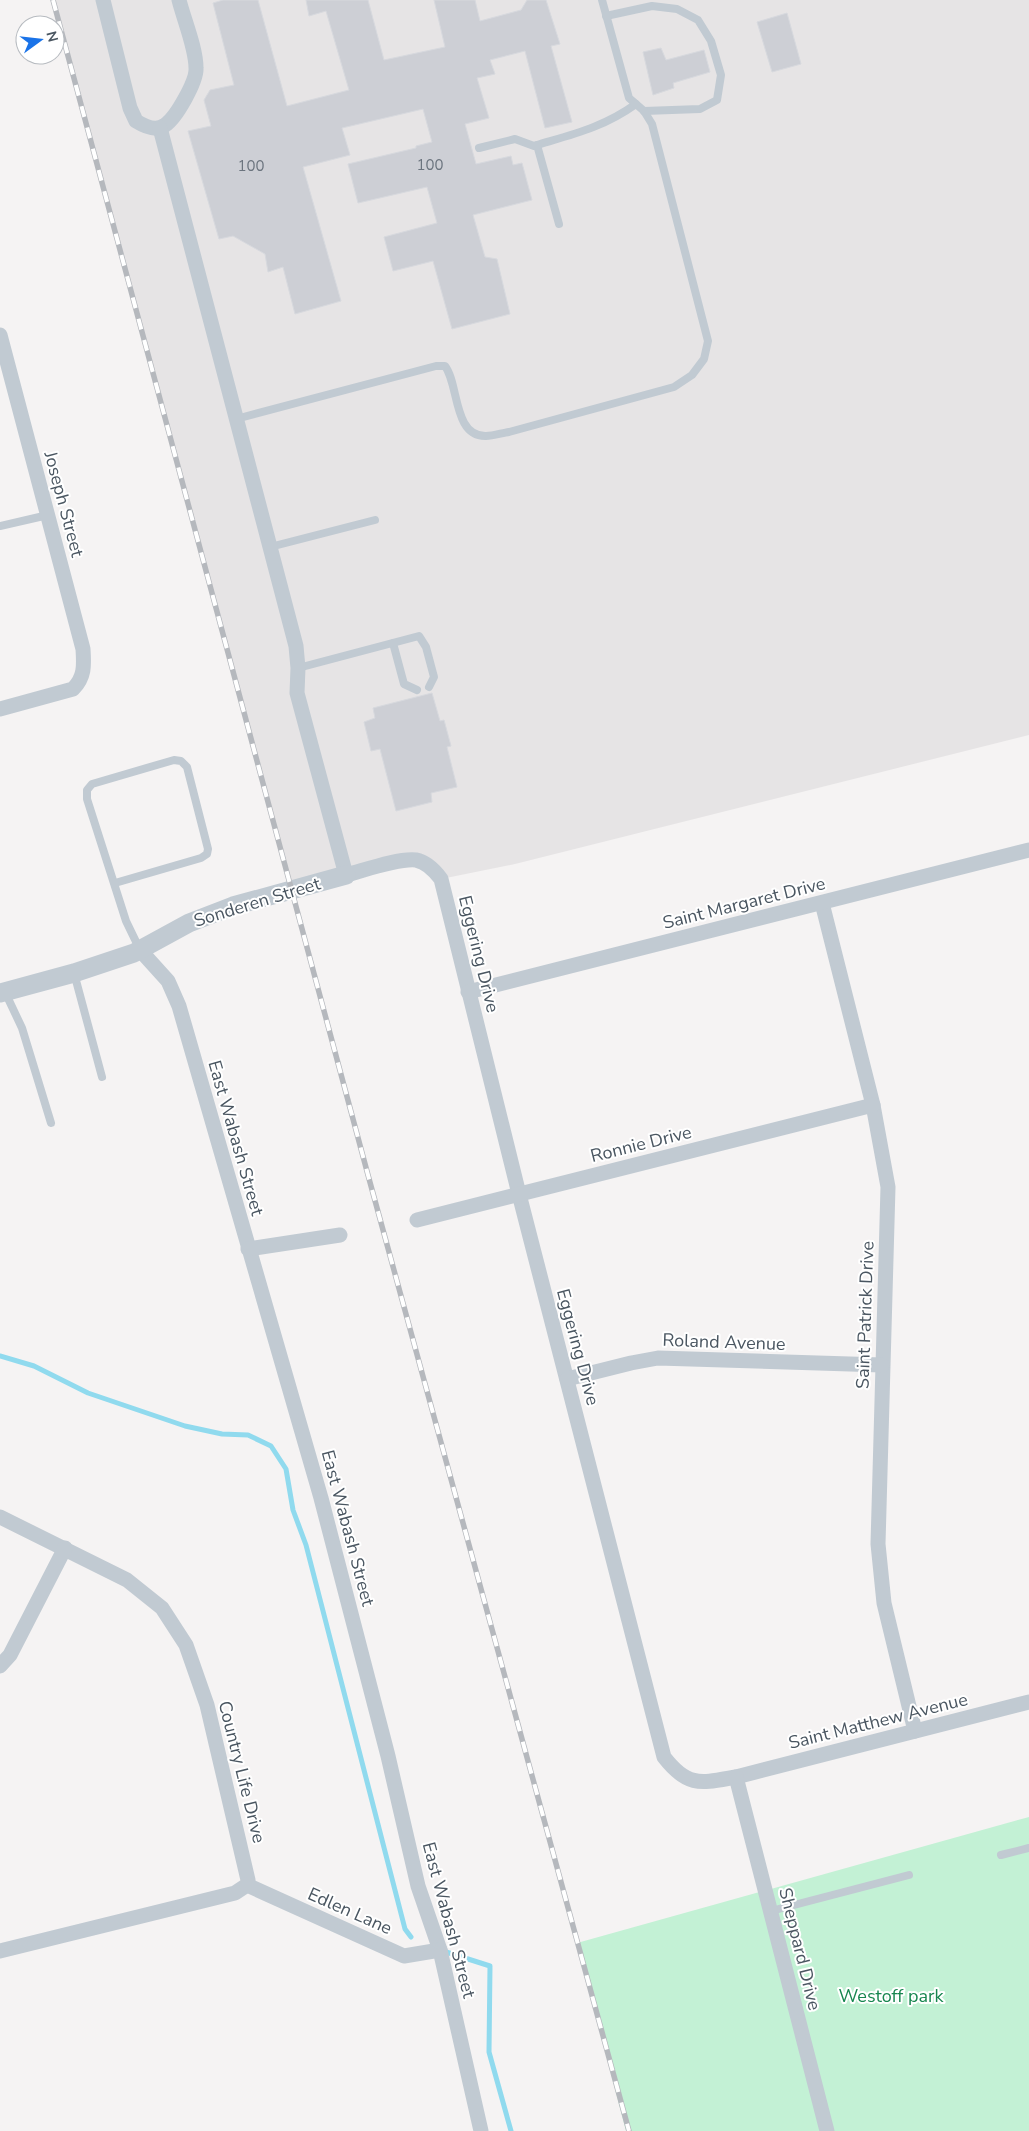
<svg xmlns="http://www.w3.org/2000/svg" width="1029" height="2131" font-family="'Nunito Sans',sans-serif">
	<style>
		.education { fill: #e6e4e5 }
		.green { fill: #c3f1d5 }
		.lines { fill: none; stroke-linecap: round; stroke-linejoin: round }
		.stream { stroke: #90daee; stroke-width: 5 }
		.building { fill: #cdcfd5; stroke: #d7d9de }
		.service { stroke: #c1cad2; stroke-width: 8 }
		.minor { stroke: #c1cad2; stroke-width: 15 }
		.tertiary { stroke: #c1cad2; stroke-width: 19 }
		.rail-casing { stroke: #b5b8bd; stroke-width: 5.5 }
		.rail { stroke: #fff; stroke-width: 4; stroke-dasharray: 11; stroke-linecap: butt }
		.labels { text-anchor: middle; dominant-baseline: central; stroke-width: 4; stroke-linejoin: round; paint-order: stroke }
		.number-label { font-size: 15px; fill: #6b747e }
		.street-label { font-size: 18px; fill: #4a5661; stroke: #fff }
		.park-label { font-size: 18px; fill: #17864f; stroke: #fff }
	</style>
	<rect width="100%" height="100%" fill="#f5f3f3"/>
	<!-- education -->
	<path class="education" d="M53,0H1029V735L515,864L441,879L418,861L292,890Z"/>
	<!-- green -->
	<path class="green" d="M1029,1817V2131H626L577,1943Z"/>
	<g class="lines">
		<!-- stream -->
		<g class="stream">
			<path d="M0,1356L34,1366L88,1393L185,1426L222,1434L248,1435L271,1446L286,1469L293,1510L306,1545L405,1929L411,1937"/>
			<path d="M443,1951L490,1966L489,2052L511,2131"/>
		</g>
	</g>
	<!-- building -->
	<g class="building">
		<path d="M223,0H258L287,106L349,90L326,11L309,16L306,0H368L384,60L445,47L434,0H475L480,21L521,10L527,0H546L560,44L551,46L572,122L545,128L525,51L490,60L495,74L477,78L489,118L465,124L476,164L511,156L513,165L522,163L532,200L473,215L485,257L497,259L510,314L452,329L433,261L393,271L384,237L437,223L427,187L358,203L348,164L416,148V146L432,142L423,109L342,128L350,155L303,167L341,301L295,314L283,267L268,272L265,254L233,236L219,239L188,131L211,126L204,100L210,90L234,85L213,3Z"/>
		<path d="M787,13L801,64L772,72L757,22Z"/>
		<path d="M661,48L666,60L704,50L710,72L673,83L674,88L653,95L643,52Z"/>
		<path d="M432,693L440,721L444,720L451,746L447,747L457,787L431,793L432,802L396,811L380,749L371,751L364,722L375,718L373,708Z"/>
	</g>
	<g class="lines">
		<!-- service -->
		<g class="service">
			<path d="M606,16L652,6L677,9L698,20L711,41L721,75L717,100L700,109L644,111"/>
			<path d="M537,145L559,224"/>
			<path d="M479,148L515,139L534,146L537,145C574,134 604,127 636,104"/>
			<path d="M236,419L436,366H445C459,384 453,437 486,436C493,436 502,433 509,432L674,387L692,375L704,359L708,341L652,124L644,111L629,98L602,0"/>
			<path d="M0,526L48,515"/>
			<path d="M270,547L375,520"/>
			<path d="M393,643L404,684L417,690"/>
			<path d="M298,668L419,636L426,647L434,677L429,687"/>
			<path d="M115,883L201,858L207,854L208,849L187,767L181,761L174,760L92,784L87,790V799L126,921L140,950"/>
			<path d="M74,973L102,1077"/>
			<path d="M5,992L22,1028L51,1123"/>
			<path d="M1001,1855L1029,1848"/>
			<path d="M771,1911L909,1875"/>
		</g>
		<!-- minor -->
		<g class="minor">
			<path d="M103,0L130,108L136,121C144,126 156,132 165,125C176,118 197,81 196,68C196,48 184,20 179,0"/>
			<path d="M160,128L296,646L298,668L297,693L346,875C365,870 398,858 416,860C427,862 435,871 441,879L519,1194L664,1757C688,1788 701,1783 736,1777L1029,1702"/>
			<path d="M0,335L83,649C84,665 85,677 73,689L0,709"/>
			<path d="M822,903L873,1105L888,1187L878,1544L884,1603L915,1731"/>
			<path d="M140,950L168,981L179,1006L321,1498L388,1756L418,1886L440,1950L481,2131"/>
			<path d="M468,992L1029,850"/>
			<path d="M417,1220L873,1105"/>
			<path d="M248,1249L340,1235"/>
			<path d="M567,1379L631,1363L658,1358L882,1365"/>
			<path d="M0,1517L127,1580L162,1608L186,1645L207,1705L248,1880L247,1885L235,1893L0,1951"/>
			<path d="M0,1666L10,1655L65,1548"/>
			<path d="M736,1777L827,2131"/>
			<path d="M247,1885L404,1956L440,1950"/>
		</g>
		<!-- tertiary -->
		<path class="tertiary" d="M0,993L74,973L134,953L189,923L233,906L346,875"/>
		<!-- rail casing -->
		<g class="rail-casing">
			<path id="rail" d="M53,0L368,1175L629,2131"/>
		</g>
		<!-- rail -->
		<use href="#rail" class="rail"/>
	</g>
	<g class="labels">
		<!-- number labels -->
		<g class="number-label">
			<text x="430" y="165">100</text>
			<text x="251" y="166">100</text>
		</g>
		<!-- street labels -->
		<g class="street-label">
			<text transform="translate(64 504) rotate(75)">Joseph Street</text>
			<text transform="translate(257 902) rotate(-17)">Sonderen Street</text>
			<text transform="translate(744 903) rotate(-14)">Saint Margaret Drive</text>
			<text transform="translate(479 954) rotate(76)">Eggering Drive</text>
			<text transform="translate(236 1138) rotate(74)">East Wabash Street</text>
			<text transform="translate(641 1144) rotate(-14)">Ronnie Drive</text>
			<text transform="translate(865 1315) rotate(-88)">Saint Patrick Drive</text>
			<text transform="translate(724 1342) rotate(2)">Roland Avenue</text>
			<text transform="translate(578 1347) rotate(75)">Eggering Drive</text>
			<text transform="translate(348 1528) rotate(75)">East Wabash Street</text>
			<text transform="translate(878 1721) rotate(-14)">Saint Matthew Avenue</text>
			<text transform="translate(242 1772) rotate(76)">Country Life Drive</text>
			<text transform="translate(350 1911) rotate(24)">Edlen Lane</text>
			<text transform="translate(449 1920) rotate(75)">East Wabash Street</text>
			<text transform="translate(800 1949) rotate(76)">Sheppard Drive</text>
		</g>
		<!-- park labels -->
		<g class="park-label">
			<text x="891" y="1996">Westoff park</text>
		</g>
	</g>
	<!-- north arrow -->
	<g transform="translate(40 40) rotate(75)"><circle r="24" fill="#ffffff" stroke="#b7bbc0"/>
	<path d="M0-4L9 19L0 12L-9 19Z" fill="#1a73e8"/>
	<text y="-8" font-size="14" font-weight="bold" text-anchor="middle" fill="#4a5661">N</text>
	</g>
</svg>
